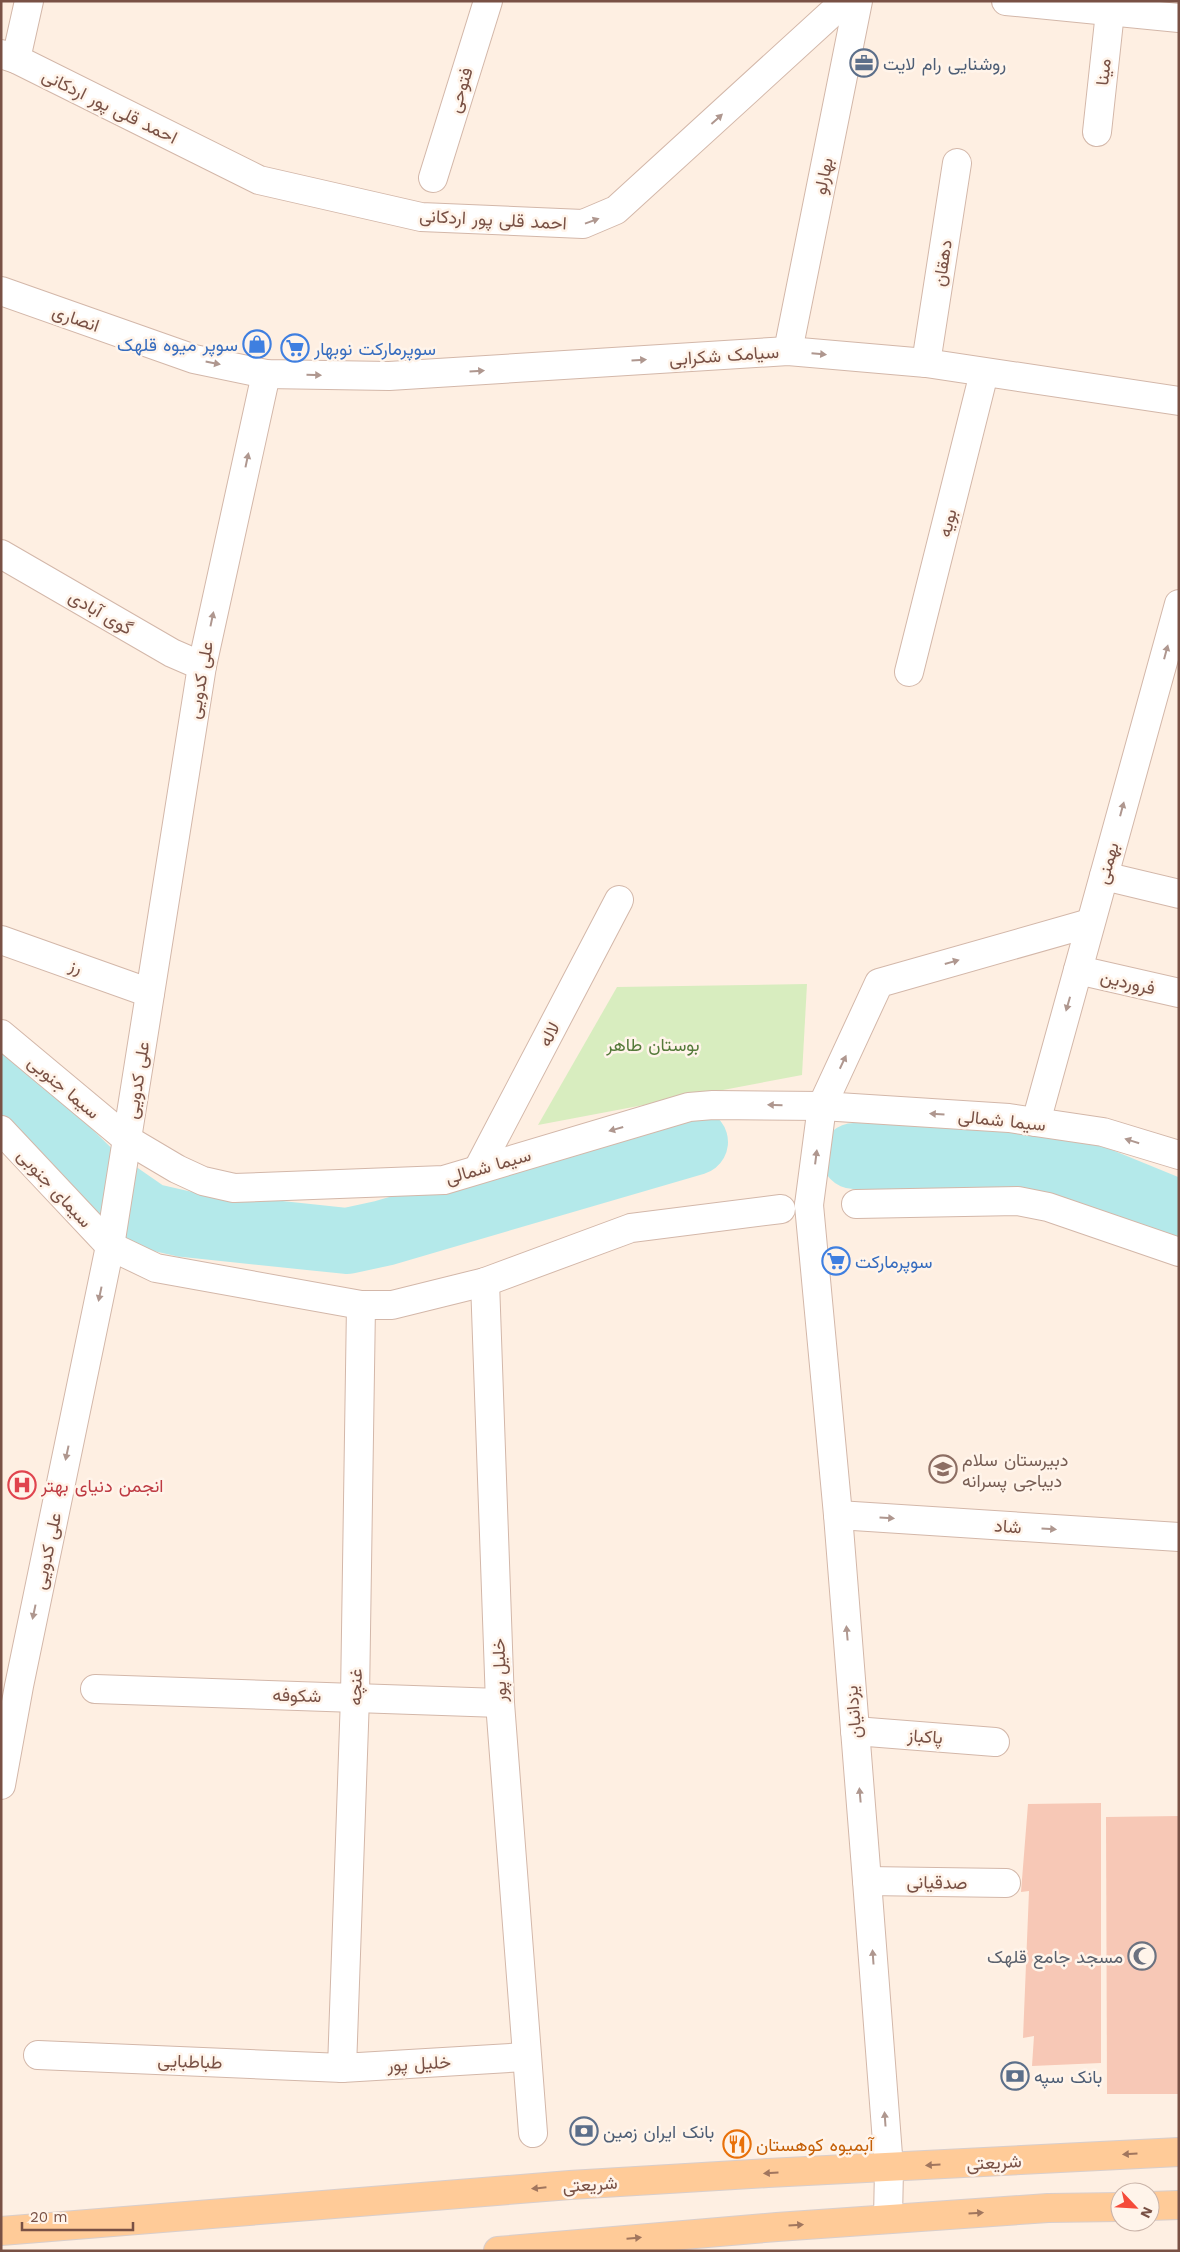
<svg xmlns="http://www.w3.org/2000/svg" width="1180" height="2252" font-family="'Work Sans',Vazirmatn,sans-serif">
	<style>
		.green { fill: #d8edbf }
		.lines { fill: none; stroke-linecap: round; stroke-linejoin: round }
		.river { stroke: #b4e9ea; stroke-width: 66 }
		.building { fill: #f7c8b6 }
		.minor-casing { stroke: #d3b7a9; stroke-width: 30 }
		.tertiary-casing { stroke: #d3b7a9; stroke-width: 30 }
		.primary-casing { stroke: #d9cecb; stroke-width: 30 }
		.minor { stroke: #fff; stroke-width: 28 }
		.tertiary { stroke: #fff; stroke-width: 28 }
		.primary { stroke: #ffcb98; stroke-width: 28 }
		.oneway { fill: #af978f }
		.oneway2 { fill: #a1765e }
		.labels { text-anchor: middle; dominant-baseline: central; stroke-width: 5; stroke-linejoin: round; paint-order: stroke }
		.service-label { font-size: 18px; fill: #4e5e75; stroke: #fff4ea; text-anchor: start }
		.street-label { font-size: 18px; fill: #795145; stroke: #fff4ea }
		.shop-label { font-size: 18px; fill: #366cbe; stroke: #fff4ea; text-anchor: start }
		.park-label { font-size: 18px; fill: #557a3a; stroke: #fff4ea }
		.education-label { font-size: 18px; fill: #785e54; stroke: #fff4ea; text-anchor: start }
		.health-label { font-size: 18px; fill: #be3a42; stroke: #fff4ea; text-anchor: start }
		.worship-label { font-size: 18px; fill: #5b616d; stroke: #fff4ea; text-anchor: end }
		.food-label { font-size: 18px; fill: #c56008; stroke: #fff4ea; text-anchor: start }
	</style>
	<rect width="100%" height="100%" fill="#feefe2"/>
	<!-- green -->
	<path class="green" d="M807,984L802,1075L538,1125L617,987Z"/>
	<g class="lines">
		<!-- river -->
		<g class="river">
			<path d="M1,1086L97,1180L149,1216L184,1224L347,1241L384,1233L695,1142"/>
			<path d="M854,1156L1052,1161L1179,1213"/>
		</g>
	</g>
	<!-- building -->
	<g class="building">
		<path d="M1101,1803V2063L1032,2066L1034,2036L1023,2038L1029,1891L1021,1892L1028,1804Z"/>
		<path d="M1179,1816V2094H1107L1106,1817Z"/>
	</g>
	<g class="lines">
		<!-- minor casing -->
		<g class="minor-casing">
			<g id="minor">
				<path d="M1006,1L1179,18"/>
				<path d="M1,54L16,59L259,180L421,217L583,224L616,210L845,1"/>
				<path d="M16,59L29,1"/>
				<path d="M1097,132L1110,12"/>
				<path d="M433,178L488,1"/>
				<path d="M1,291L194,359L266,374L389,376L788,351L926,363L1179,401"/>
				<path d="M788,351L858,1"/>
				<path d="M926,363L957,163"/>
				<path d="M1,554L172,653L202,666"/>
				<path d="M909,672L984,373"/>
				<path d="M1104,876L1179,894"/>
				<path d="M1,940L150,993"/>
				<path d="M1078,970L1179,993"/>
				<path d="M822,1106L879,983L1090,923"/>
				<path d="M1036,1122L1179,604"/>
				<path d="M478,1169L619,900"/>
				<path d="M856,1204L1018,1201L1048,1207L1179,1252"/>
				<path d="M809,1205L838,1515L867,1881L889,2168L888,2219"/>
				<path d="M110,1246L156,1268L361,1305H392L485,1282L631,1228L781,1209"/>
				<path d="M485,1282L500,1703L533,2133"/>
				<path d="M838,1515L1179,1537"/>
				<path d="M95,1689L500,1703"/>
				<path d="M855,1731L995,1742"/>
				<path d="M1,1785L19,1686L110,1246L202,666L266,374"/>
				<path d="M867,1881L1006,1883"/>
				<path d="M38,2055L342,2068L526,2057"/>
				<path d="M342,2068L355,1697L361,1305"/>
			</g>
		</g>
		<!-- tertiary casing -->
		<g class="tertiary-casing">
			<g id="tertiary">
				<path d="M1,1034L128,1140L177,1169L203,1181L234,1188L444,1180L689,1107L713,1105L822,1106L1009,1118L1103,1132L1179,1155"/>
				<path d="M1,1130L110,1246"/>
				<path d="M809,1205L822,1106"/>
			</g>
		</g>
		<!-- primary casing -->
		<g class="primary-casing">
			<g id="primary">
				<path d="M1150,2206L1179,2205"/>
				<path d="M1,2231L570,2185L768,2173L1179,2152"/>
				<path d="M498,2251L777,2227L1048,2208L1120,2207"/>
			</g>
		</g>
		<!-- minor -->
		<use href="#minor" class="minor"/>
		<!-- tertiary -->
		<use href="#tertiary" class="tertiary"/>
		<!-- primary -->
		<use href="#primary" class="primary"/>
	</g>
	<!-- one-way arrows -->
	<defs><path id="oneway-solid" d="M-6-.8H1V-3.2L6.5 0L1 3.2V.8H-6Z" transform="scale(1.25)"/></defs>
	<g class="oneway">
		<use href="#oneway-solid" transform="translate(717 119) rotate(-42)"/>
		<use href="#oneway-solid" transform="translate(592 221) rotate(-20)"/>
		<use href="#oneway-solid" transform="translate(819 354) rotate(5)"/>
		<use href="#oneway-solid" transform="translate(639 360) rotate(-4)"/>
		<use href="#oneway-solid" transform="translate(213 363) rotate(11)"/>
		<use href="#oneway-solid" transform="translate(477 371) rotate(-4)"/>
		<use href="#oneway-solid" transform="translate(314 375) rotate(1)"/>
		<use href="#oneway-solid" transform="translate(247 460) rotate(-78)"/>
		<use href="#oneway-solid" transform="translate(212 619) rotate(-78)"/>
		<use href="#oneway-solid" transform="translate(1166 652) rotate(-75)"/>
		<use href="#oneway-solid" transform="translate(1122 809) rotate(-75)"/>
		<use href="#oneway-solid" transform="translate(952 962) rotate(-16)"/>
		<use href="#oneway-solid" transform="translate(1068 1004) rotate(106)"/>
		<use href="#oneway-solid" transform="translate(843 1062) rotate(-65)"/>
		<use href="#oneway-solid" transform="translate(775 1105) rotate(-179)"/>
		<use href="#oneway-solid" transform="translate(937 1114) rotate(-177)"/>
		<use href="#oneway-solid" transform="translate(616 1129) rotate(164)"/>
		<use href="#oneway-solid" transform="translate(1132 1141) rotate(-163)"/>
		<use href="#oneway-solid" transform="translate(816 1157) rotate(-83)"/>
		<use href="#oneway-solid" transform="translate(100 1294) rotate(102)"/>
		<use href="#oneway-solid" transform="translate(67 1453) rotate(102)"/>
		<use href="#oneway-solid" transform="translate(887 1518) rotate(4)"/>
		<use href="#oneway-solid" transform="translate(1049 1529) rotate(4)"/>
		<use href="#oneway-solid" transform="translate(34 1612) rotate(102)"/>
		<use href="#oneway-solid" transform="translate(847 1633) rotate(-95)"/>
		<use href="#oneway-solid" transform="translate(860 1795) rotate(-95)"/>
		<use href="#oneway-solid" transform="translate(873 1957) rotate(-94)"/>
		<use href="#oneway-solid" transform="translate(885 2119) rotate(-94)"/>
	</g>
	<g class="oneway2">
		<use href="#oneway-solid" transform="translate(1130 2154) rotate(177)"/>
		<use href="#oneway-solid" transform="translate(933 2165) rotate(177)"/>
		<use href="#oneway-solid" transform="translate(771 2173) rotate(177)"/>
		<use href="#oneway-solid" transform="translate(539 2188) rotate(174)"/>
		<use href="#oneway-solid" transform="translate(976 2213) rotate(-4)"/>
		<use href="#oneway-solid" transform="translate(796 2225) rotate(-4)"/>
		<use href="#oneway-solid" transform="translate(634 2238) rotate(-5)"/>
	</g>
	<!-- icons -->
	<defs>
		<g id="office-ring" transform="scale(1.4375)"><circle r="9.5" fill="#fff4ea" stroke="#5c6f8a" stroke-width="1.5"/><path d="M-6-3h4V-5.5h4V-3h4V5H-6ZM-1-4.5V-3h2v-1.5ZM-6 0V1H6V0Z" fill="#5c6f8a"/></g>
		<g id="shop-ring" transform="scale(1.4375)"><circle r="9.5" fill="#fff4ea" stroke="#3f7fe0" stroke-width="1.5"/><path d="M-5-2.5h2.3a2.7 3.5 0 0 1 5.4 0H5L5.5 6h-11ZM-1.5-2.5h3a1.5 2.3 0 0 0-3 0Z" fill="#3f7fe0"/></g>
		<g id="supermarket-ring" transform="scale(1.4375)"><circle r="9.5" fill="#fff4ea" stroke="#3f7fe0" stroke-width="1.5"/><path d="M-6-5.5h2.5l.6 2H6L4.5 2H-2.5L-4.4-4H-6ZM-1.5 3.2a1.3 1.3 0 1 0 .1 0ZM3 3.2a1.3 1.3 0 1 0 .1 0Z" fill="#3f7fe0"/></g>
		<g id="school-ring" transform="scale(1.4375)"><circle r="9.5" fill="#fff4ea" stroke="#8d6e63" stroke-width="1.5"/><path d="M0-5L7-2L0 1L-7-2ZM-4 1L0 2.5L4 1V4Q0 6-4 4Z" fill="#8d6e63"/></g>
		<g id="hospital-ring" transform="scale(1.4375)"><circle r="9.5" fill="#fff4ea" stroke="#e0444e" stroke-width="1.5"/><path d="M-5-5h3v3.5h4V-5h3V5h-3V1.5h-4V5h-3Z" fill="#e0444e"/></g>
		<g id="mosque-ring" transform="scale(1.4375)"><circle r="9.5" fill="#fff4ea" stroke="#6b7280" stroke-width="1.5"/><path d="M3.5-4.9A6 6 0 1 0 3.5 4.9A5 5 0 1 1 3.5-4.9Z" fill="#6b7280"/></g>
		<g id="bank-ring" transform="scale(1.4375)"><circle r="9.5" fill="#fff4ea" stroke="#5c6f8a" stroke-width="1.5"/><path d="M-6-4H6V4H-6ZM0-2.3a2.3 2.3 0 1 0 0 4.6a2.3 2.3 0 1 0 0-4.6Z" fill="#5c6f8a"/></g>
		<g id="restaurant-ring" transform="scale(1.4375)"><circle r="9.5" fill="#fff4ea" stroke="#e8710a" stroke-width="1.5"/><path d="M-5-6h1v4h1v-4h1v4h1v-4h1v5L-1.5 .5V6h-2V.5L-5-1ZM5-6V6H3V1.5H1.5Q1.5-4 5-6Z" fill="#e8710a"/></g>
	</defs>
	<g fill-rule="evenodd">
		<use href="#office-ring" x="864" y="63"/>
		<use href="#shop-ring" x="257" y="344"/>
		<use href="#supermarket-ring" x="295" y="348"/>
		<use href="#supermarket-ring" x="836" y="1261"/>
		<use href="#school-ring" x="943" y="1469"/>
		<use href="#hospital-ring" x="22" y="1485"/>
		<use href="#mosque-ring" x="1142" y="1956"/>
		<use href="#bank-ring" x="1015" y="2076"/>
		<use href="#bank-ring" x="584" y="2131"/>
		<use href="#restaurant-ring" x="737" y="2144"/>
	</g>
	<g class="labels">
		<!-- service labels -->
		<g class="service-label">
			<text x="883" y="63">روشنایی رام لایت</text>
			<text x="1034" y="2076">بانک سپه</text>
			<text x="603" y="2131">بانک ایران زمین</text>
		</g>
		<!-- street labels -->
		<g class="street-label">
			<text transform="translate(1103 72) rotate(-84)">مینا</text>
			<text transform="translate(460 90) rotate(-73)">فتوحی</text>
			<text transform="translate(110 106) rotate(26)">احمد قلی پور اردکانی</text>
			<text transform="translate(823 176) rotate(-79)">بهارلو</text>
			<text transform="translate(493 219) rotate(3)">احمد قلی پور اردکانی</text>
			<text transform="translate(942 263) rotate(-81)">دهقان</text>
			<text transform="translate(76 318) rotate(19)">انصاری</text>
			<text transform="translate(724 355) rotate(-4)">سیامک شکرابی</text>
			<text transform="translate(947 523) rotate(-76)">بویه</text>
			<text transform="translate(101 612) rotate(30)">گوی آبادی</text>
			<text transform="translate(200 680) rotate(-80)">علی کدویی</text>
			<text transform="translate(1107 863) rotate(-74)">بهمنی</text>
			<text transform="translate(76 966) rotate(20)">رز</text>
			<text transform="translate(1128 982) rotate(13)">فروردین</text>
			<text transform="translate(549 1034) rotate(-62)">لاله</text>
			<text transform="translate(137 1080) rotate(-81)">علی کدویی</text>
			<text transform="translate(64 1087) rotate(40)">سیما جنوبی</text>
			<text transform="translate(1002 1120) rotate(6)">سیما شمالی</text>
			<text transform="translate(488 1166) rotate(-16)">سیما شمالی</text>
			<text transform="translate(55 1188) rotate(47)">سیمای جنوبی</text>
			<text transform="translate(1008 1526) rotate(4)">شاد</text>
			<text transform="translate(47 1551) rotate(-78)">علی کدویی</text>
			<text transform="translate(499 1670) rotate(-92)">خلیل‌ پور</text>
			<text transform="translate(355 1687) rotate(-89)">غنچه</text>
			<text transform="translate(297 1695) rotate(2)">شکوفه</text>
			<text transform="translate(853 1712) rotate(-95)">یزدانیان</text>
			<text transform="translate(925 1736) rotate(4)">پاکباز</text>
			<text transform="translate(937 1882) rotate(1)">صدقیانی</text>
			<text transform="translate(190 2061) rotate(2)">طباطبایی</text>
			<text transform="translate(419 2063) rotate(-3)">خلیل‌ پور</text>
			<text transform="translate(994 2162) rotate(-3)">شریعتی</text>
			<text transform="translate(590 2184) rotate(-4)">شریعتی</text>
		</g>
		<!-- shop labels -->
		<g class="shop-label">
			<text x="238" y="344" text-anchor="end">سوپر میوه قلهک</text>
			<text x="314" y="348">سوپرمارکت نوبهار</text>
			<text x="855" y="1261">سوپرمارکت</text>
		</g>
		<!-- park labels -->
		<g class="park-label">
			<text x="653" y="1044">بوستان طاهر</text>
		</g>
		<!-- education labels -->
		<g class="education-label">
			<text x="962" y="1459">دبیرستان سلام<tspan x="962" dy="21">دیباجی پسرانه</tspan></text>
		</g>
		<!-- health labels -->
		<g class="health-label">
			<text x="41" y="1485">انجمن دنیای بهتر</text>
		</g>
		<!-- worship labels -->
		<g class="worship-label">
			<text x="1123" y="1956">مسجد جامع قلهک</text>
		</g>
		<!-- food labels -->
		<g class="food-label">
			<text x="756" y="2144">آبمیوه کوهستان</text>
		</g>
	</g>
	<!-- border -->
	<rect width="1180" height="2252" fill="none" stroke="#795145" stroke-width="5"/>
	<!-- north arrow -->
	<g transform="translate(1135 2207) rotate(115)"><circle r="24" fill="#fff4ea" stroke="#c9b3a8"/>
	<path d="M0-4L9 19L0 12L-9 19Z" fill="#f54b3a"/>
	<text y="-8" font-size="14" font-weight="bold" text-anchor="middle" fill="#795145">N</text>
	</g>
	<!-- scale -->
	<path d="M22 2222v8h111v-8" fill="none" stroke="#795145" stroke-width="2.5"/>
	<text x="30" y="2222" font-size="15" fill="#795145" stroke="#fff4ea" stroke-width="4" paint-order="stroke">20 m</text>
</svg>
